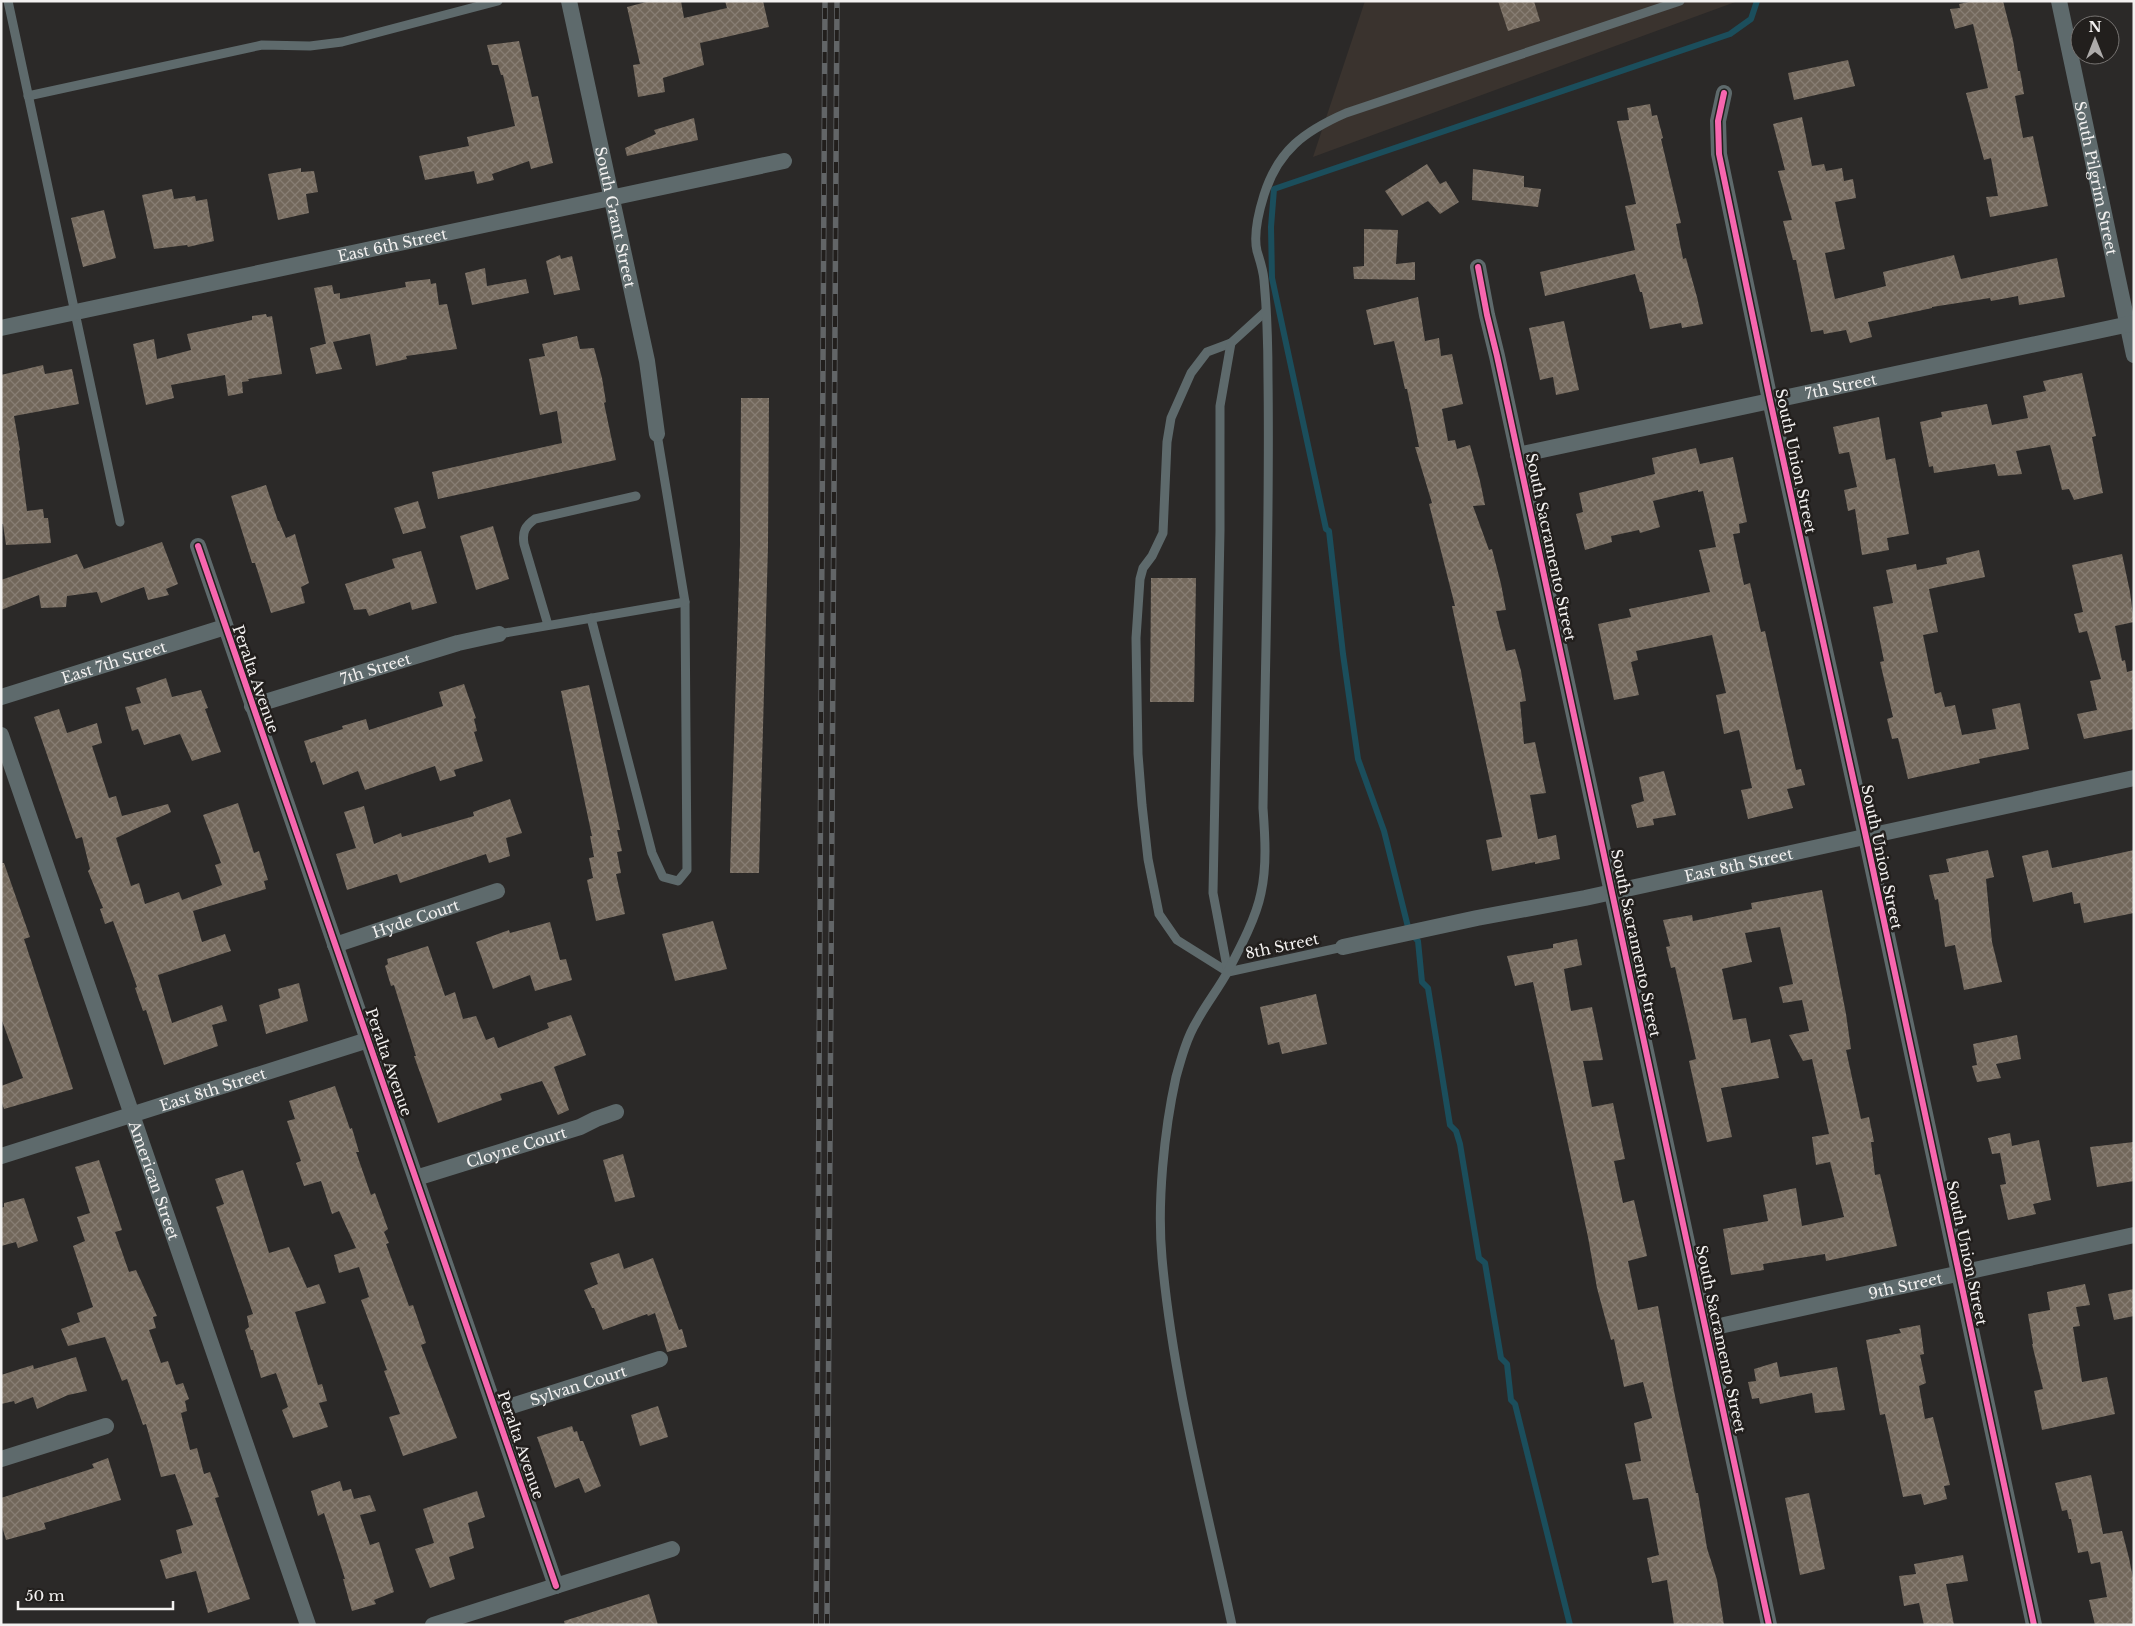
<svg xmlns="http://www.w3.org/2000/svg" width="2135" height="1626" font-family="'Libre Baskerville',serif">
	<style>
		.built { fill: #3a332e }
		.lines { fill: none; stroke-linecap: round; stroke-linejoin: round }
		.stream { stroke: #1b4e5c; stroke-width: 6 }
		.building { fill: url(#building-cross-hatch) }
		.service { stroke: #5e6a6c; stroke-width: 9 }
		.minor { stroke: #5e6a6c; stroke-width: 16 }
		.rail-casing { stroke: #626567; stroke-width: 5.5 }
		.rail { stroke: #221f1d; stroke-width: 4; stroke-dasharray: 11; stroke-linecap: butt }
		.cycleway-casing { stroke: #221f1d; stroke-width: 9 }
		.cycleway { stroke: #f766af; stroke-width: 6 }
		.labels { text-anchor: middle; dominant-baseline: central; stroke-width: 5; stroke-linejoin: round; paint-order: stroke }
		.street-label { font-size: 15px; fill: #f3f1f0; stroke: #221f1d }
	</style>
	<defs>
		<pattern id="building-cross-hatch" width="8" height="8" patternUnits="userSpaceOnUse" patternTransform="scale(1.25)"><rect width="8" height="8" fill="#72675b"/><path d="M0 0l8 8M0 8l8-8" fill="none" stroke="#877d73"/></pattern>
	</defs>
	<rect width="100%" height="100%" fill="#2b2928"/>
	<!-- built -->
	<path class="built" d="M1365,1H1738L1313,157Z"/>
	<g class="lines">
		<!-- stream -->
		<path class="stream" d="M1570,1625L1515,1404L1511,1400L1507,1364L1501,1358L1485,1263L1479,1258L1460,1144L1456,1131L1450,1125L1428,988L1422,982L1418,941L1409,931L1384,831L1358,759L1343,654L1329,531L1326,529L1272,278L1271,227L1274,189L1730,34L1751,19L1757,1"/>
	</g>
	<!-- building -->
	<g class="building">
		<path d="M650,1H681L684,18L727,8L725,1H763L769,27L700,43L704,65L663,78L665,92L638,97L633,65L640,64L627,7Z"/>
		<path d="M1498,1H1534L1540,21L1508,31Z"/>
		<path d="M1974,1H2003L2013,40L2018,71H2020L2024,94L2015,96L2023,138L2033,136L2048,206L1990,217L1986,197L1998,196L1991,158L1984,160L1966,93L1988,88L1973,24L1955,29L1950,9L1960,8L1959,4Z"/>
		<path d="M519,41L532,97L538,96L553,163L531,169L529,161L492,174L494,180L477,184L474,171L425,180L419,156L469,146L467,137L515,126L503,75H501L498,65H492L487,45Z"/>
		<path d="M1848,60L1855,86L1794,100L1788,73Z"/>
		<path d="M1650,104L1652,116L1657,115L1663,138L1661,139L1681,223L1676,224L1683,259L1686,258L1697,297L1703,324L1682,328L1681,323L1650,329L1642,292H1640L1635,274L1545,296L1540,272L1635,250L1625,206L1636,204L1617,121L1629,120L1627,108Z"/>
		<path d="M1802,117L1812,166L1824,164L1826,171L1842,168L1844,181L1853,179L1856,198L1835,202L1845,249L1825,253L1835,299L1886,286L1883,272L1954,255L1961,279L2057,258L2065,297L2019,305L2018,296L1991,301L1990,298L1932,307V308L1868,322L1872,337L1850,343L1846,330L1824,334L1823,330L1811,332L1796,260H1793L1783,221L1792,220L1778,171L1785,170L1773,124Z"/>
		<path d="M694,118L698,140L627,156L625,148L656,134L654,130Z"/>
		<path d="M1427,164L1440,184L1446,181L1459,202L1440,214L1428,201L1402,216L1385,191Z"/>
		<path d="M301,168V172L314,171L318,192L306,194L309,213L278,220L268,174Z"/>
		<path d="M1473,169L1524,176V187L1541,189L1538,207L1472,200Z"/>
		<path d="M172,189L174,199L195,196L196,201L207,199L214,241L188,247L187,245L154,249L142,195Z"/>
		<path d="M104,210L116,258L83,267L71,218Z"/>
		<path d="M1364,229L1398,230L1396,264L1415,262V280L1354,279L1353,267L1364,266Z"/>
		<path d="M560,255L561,259L572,256L580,290L554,295L546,261Z"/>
		<path d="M485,268L487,286L526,279L529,293L472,305L465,273Z"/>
		<path d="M430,279L431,284L436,283L439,305L447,304L457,349L406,356L407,359L376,366L370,334L333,342L342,369L316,374L310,348L332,342L326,344L314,288L332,285L334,294L340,293V299L406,287L405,282Z"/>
		<path d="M1418,297L1425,341L1439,338L1441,356L1452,354L1463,404L1442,409L1448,441L1455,440L1457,449L1470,445L1480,481L1485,505L1473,506L1489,550L1492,549L1501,584L1506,610L1496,611L1506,651L1515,649L1521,671L1526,701L1520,702L1524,744L1535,742L1546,793L1530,795L1538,839L1556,835L1560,859L1535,864V862L1492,871L1486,840L1502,837L1452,606H1455L1429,504L1432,503L1415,447H1419L1407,389H1405L1394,341L1374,345L1366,310Z"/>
		<path d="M266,314L267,317L272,316L282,374L248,379L249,381L242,382L243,393L228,396L225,375L171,385L174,398L146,405L133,344L154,339L157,359L191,350L187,334L252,320V316Z"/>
		<path d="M1564,321L1579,390L1556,395L1553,377L1540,380L1529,328Z"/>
		<path d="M577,336L580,349L594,348L602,378L606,402L604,403L616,460L438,499L432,472L562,443L557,411L540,415L529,359L545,356L542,344Z"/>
		<path d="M43,365L45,374L72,369L79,404L14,416L20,450L19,451L27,511L43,509L44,518H48L51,543L6,545L3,524H1V375Z"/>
		<path d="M2082,373L2096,436L2092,437L2103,493L2074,500L2069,489L2062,490L2050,445L2016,451L2022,474L1998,476L1995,464L1934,473L1933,466L1929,467L1920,422L1942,417L1941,412L1987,404L1992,425L2028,418L2023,396L2046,391L2043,381Z"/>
		<path d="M741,398H769L768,546L759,873H730L740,545Z"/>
		<path d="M1879,417L1886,460L1895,458L1909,534L1887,538L1889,550L1862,555L1855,509L1848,511L1844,490L1857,487L1849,452L1839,454L1833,427Z"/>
		<path d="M1696,448L1700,464L1733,457L1747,522L1739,524L1740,533L1733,534L1744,585L1750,583L1761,632L1765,631L1796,770L1801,769L1805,785L1787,789L1793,808L1748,819L1741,790L1752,788L1739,730L1724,734L1716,695L1726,693L1712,635L1636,651L1638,660L1631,662L1639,695L1614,700L1598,624L1631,617L1629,609L1710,592L1699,550L1716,547L1703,491L1698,492V490L1653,501L1660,527L1640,533L1639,530L1611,536L1612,542L1585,550L1576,514L1583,512L1579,493L1655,474L1652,458Z"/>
		<path d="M266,485L278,521H279L286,538L295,534L309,583L301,587L305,603L271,613L255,563H252L231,496Z"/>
		<path d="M418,501L426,528L403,534L394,508Z"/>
		<path d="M493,526L509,579L476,590L460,536Z"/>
		<path d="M162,542L178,584L166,589L169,595L148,600L144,587L101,603L97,592L67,596L66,607L41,608L39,595L1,610V580L77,554L84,569Z"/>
		<path d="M1979,550L1985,577L1929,589L1938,632L1923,635L1935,694L1941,692L1945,707L1955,705L1962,735L1996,729L1992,709L2020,703L2029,749L1979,759L1980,763L1908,779L1898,738L1892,739L1887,719L1893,717L1880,662L1884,661L1873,607L1893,603L1886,570L1916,564L1917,570L1947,564L1946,558Z"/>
		<path d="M421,551L437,603L412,610L410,602L369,616L366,609L354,610L345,584L395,568L392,559Z"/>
		<path d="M2122,554L2130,592L2134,622L2115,626L2122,661L2125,660L2127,672L2134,670V729L2084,739L2077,714L2097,710L2090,681L2101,679L2087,631L2079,633L2074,614L2083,612L2072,565Z"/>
		<path d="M1151,578H1196L1194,702H1150Z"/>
		<path d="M166,678L172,697L201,690L208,708L205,709L221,752L192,761L180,734L144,745L138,729L132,731L125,707L141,703L136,688Z"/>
		<path d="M464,684L476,718L474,719L477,731L474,732L483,761L454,770L456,776L440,781L435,766L365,790L358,771L323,785L315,761L311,763L304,741L343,729L342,726L366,719L369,730L443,706L439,692Z"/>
		<path d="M589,685L620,830H617L622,851L617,852L621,873L616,874L625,914L596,921L587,880L593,878L589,858L594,857L590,836H592L561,691Z"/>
		<path d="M59,709L67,733L97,723L102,743L92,746L109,798L116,796L122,816L168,804L171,812L116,838L131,886L139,883L145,904L179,892L182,900L222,885L215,865L221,863L203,815L238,803L254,853L259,851L268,880L264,881L266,889L193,911L202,942L225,934L231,951L158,975L172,1023L222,1005L227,1021L212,1025L218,1046L164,1065L146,1010L143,1011L135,988L137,987L113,921L105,924L100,909L103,908L88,871L90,869L82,837L76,839L34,717Z"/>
		<path d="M1664,771L1676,815L1653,819L1654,825L1637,828L1631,805L1644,801L1639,777Z"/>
		<path d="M510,799L522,833L506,838L510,856L489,863L486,854L400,883L397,874L347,890L336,854L356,848L344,812L364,806L374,844L401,833L402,837L474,816L473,812Z"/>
		<path d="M1988,850L1994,877L1986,879L1992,942L2002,982L1964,990L1955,945L1945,947L1938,899L1935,900L1929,875L1949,872L1946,859Z"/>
		<path d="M2048,850L2052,868L2134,850V913L2084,923L2080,903L2074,904L2072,892L2033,902L2022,856Z"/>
		<path d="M1,863H4L30,937L24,939L73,1089L4,1109L1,1100V1086L23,1078L1,1018Z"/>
		<path d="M1822,890L1846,1014L1851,1049L1846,1050L1861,1119L1869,1117L1874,1142H1871L1875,1175L1880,1174L1897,1246L1826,1261L1825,1254L1763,1264L1764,1270L1731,1275L1723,1229L1768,1221L1763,1195L1796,1188L1802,1226L1844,1217L1830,1162L1816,1165L1812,1137L1829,1134L1812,1059L1803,1061L1789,1035L1809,1031L1802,1000L1783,1003L1779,987L1793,984L1780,927L1745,933L1752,962L1722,969L1733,1020L1746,1018L1751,1043L1770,1039L1779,1078L1721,1088L1732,1137L1707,1142L1689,1061L1696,1059L1675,967L1671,968L1666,947L1670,946L1663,920L1692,915L1693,921L1752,909L1751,903Z"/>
		<path d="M713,921L727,969L675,981L662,934Z"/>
		<path d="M550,922L560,960L566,959L572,980L535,991L530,975L493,989L476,942L509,930L510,933Z"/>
		<path d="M1577,939L1582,965L1564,969L1571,1011L1592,1007L1603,1060L1583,1061L1592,1107L1613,1103L1625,1159L1614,1161L1623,1203L1634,1200L1647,1256L1628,1261L1638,1310L1658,1306L1675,1396L1696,1493H1698L1707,1548L1717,1580L1724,1625H1674L1667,1580L1652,1583L1647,1558L1659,1555L1648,1498L1633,1500L1625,1464L1641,1461L1634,1423L1652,1418L1643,1382L1624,1387L1614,1339L1611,1340L1597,1288L1588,1237L1533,982L1515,986L1507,956L1553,948V944Z"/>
		<path d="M428,946L445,996L455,992L463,1019L476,1016L486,1040L494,1037L498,1048L549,1028L547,1023L571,1015L586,1055L554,1067L569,1110L558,1115L542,1081L500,1094L502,1100L438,1123L414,1056H416L394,985L391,986L385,966L388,964L387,959Z"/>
		<path d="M299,983L308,1021L266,1034L259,1005L280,998L278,989Z"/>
		<path d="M1316,994L1327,1044L1282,1054L1279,1042L1268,1045L1260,1007Z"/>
		<path d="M2017,1035L2021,1059L1996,1064L2001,1078L1977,1082L1972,1066L1977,1065L1973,1044Z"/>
		<path d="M335,1086L350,1129L352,1128L359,1152H356L371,1195L375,1193L388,1229L384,1232L389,1243L386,1244L409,1306L413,1305L426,1343L421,1345L457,1438L403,1456L389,1417L400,1414L384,1371L387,1370L361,1300L369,1297L359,1267L339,1273L334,1255L356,1248L339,1211L332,1214L321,1181L304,1186L296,1163L301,1161L287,1121L295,1119L289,1101Z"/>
		<path d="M2010,1133L2012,1146L2039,1140L2051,1200L2033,1204L2036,1214L2008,1220L2000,1185L2006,1184L2000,1153L1992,1154L1988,1138Z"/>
		<path d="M2134,1142V1181L2097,1187L2090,1147Z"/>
		<path d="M623,1154L635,1197L615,1202L603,1160Z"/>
		<path d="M99,1160L122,1230L115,1232L129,1272L136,1270L157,1316L153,1317L156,1328L149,1330L161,1363L168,1361L176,1385L183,1383L189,1399L185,1401L187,1411L181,1413L190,1450L197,1448L204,1474L210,1472L219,1497L215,1498L250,1599L208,1613L196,1571L166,1579L160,1560L182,1553L176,1530L193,1525L175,1474L161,1477L146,1424L143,1425L127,1379L122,1381L105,1337L68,1346L61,1329L80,1322L77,1313L93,1307L73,1246L85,1241L77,1217L90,1213L75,1167Z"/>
		<path d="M243,1170L269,1253L289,1247L307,1288L319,1284L326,1303L295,1312L318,1385L322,1384L327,1401L319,1403L328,1427L293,1438L282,1410L288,1407L276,1373L261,1378L253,1350H251L245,1330L249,1327L247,1316L253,1314L216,1207L224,1204L215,1179Z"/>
		<path d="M24,1198L38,1241L18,1248L16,1242L1,1246V1208L4,1207V1203Z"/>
		<path d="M619,1253L624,1269L653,1258L679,1330L682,1329L687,1347L667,1352L655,1313L648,1316L647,1314L603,1330L594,1308H592L584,1290L598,1284L590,1263Z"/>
		<path d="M2085,1284L2090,1305L2076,1307L2080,1326L2073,1327L2082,1382L2107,1377L2115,1414L2042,1430L2034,1391L2043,1389L2032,1344H2033L2028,1314L2050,1310L2047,1292Z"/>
		<path d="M2134,1289V1316L2114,1320L2108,1294Z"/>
		<path d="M1920,1325L1924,1354L1920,1355L1926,1383L1919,1386L1925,1419L1933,1417L1950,1485L1944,1486L1947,1499L1924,1505L1921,1494L1903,1497L1885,1414L1880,1415L1866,1340L1901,1333L1899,1329Z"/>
		<path d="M76,1357L87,1391L68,1395L37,1409L33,1397L15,1404L14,1401L1,1404V1375L33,1365L34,1369Z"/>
		<path d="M1777,1362L1780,1377L1837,1367L1845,1410L1815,1413L1812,1393L1760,1404L1759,1398L1752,1399L1748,1382L1756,1381L1754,1369Z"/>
		<path d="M658,1406L668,1437L640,1446L631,1415Z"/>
		<path d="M572,1426L574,1432L577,1431L580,1441H583L601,1486L585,1493L579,1478L555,1488L537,1437Z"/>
		<path d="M108,1458L121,1500L44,1523L46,1529L6,1540L1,1523V1498L94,1468L92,1464Z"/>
		<path d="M2091,1475L2103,1534L2122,1531L2129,1558L2134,1583V1625H2095L2089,1600L2107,1597L2100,1562L2091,1564L2088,1551L2078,1553L2071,1519H2069L2067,1510L2062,1511L2055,1483Z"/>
		<path d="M340,1481L343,1491L351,1489L354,1499L370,1495L376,1511L360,1515L370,1545L379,1542L394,1592L374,1600L376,1604L352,1611L343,1579H345L324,1513L318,1516L311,1491Z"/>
		<path d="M477,1491L485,1517L468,1523L474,1548L449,1557L455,1579L430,1588L415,1549L434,1543L423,1509Z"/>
		<path d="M1809,1493L1825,1569L1800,1575L1785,1498Z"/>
		<path d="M1963,1555L1968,1581L1946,1584L1954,1625H1924L1919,1603L1904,1606L1899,1576L1916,1574L1914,1564Z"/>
		<path d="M649,1594L658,1625H565L564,1621Z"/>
	</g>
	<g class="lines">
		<!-- service -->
		<g class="service">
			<path d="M8,1L120,522"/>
			<path d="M28,96L262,45L310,46L342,42L498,1"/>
			<path d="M591,618L652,853L663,877L678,881L687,870L685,602L657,434"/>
			<path d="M548,625L524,544C522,532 525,526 535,519L636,496"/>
			<path d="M499,634L685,602"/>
			<path d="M1228,972L1177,940L1159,914L1148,859L1142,805L1138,754L1136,638L1140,579L1143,568L1152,556L1163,533L1167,442L1171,418L1191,373L1207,352L1231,343L1265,312"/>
			<path d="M1228,972L1213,893L1220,531V406L1231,343"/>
			<path d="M1228,972L1343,947"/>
			<path d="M1232,1625C1206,1504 1173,1382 1162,1258C1157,1203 1164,1131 1176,1077C1181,1059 1187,1037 1197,1021C1206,1004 1219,988 1228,971C1240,948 1256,918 1261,893C1267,866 1265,836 1263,808C1265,665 1270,521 1268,378C1268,346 1267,312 1264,280C1263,269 1260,261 1257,251C1253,234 1259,211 1264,195C1278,150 1305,131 1346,113L1680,1"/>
		</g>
		<!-- minor -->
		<g class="minor">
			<path id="s1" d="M569,1L647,361L657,434"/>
			<path id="s2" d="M2059,1L2134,355"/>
			<path d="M1724,93L1718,121L1719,154L1770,400L1866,837L2034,1625"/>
			<path d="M1478,267L1487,315L1497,356L1769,1625"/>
			<path id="s3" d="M1,328L784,161"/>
			<path id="s4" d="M1518,455L2134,323"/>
			<path d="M198,546L556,1586"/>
			<path id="s5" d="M1,697L225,627"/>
			<path id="s6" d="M252,706L458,643L499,634"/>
			<path id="s7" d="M1,735L308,1625"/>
			<path id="s8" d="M335,945L497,891"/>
			<path id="s9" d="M1343,947L1477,918L1585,898L2134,778"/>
			<path id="s10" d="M1,1156L368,1040"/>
			<path id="s11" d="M416,1178L580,1127L596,1119L616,1112"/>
			<path id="s12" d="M1706,1329L2134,1235"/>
			<path id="s13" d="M496,1411L660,1359"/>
			<path d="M1,1459L106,1426"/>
			<path d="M433,1625L672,1549"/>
		</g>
		<!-- rail casing -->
		<g class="rail-casing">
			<g id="rail">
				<path d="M816,1625L825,1"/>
				<path d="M827,1625L837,1"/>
			</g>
		</g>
		<!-- rail -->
		<use href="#rail" class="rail"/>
		<!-- cycleway casing -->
		<g class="cycleway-casing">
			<g id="cycleway">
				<path d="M1724,93L1718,121L1719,154L1770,400L1866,837L2034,1625"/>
				<path d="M1478,267L1487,315L1497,356L1769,1625"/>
				<path d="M198,546L556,1586"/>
			</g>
		</g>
		<!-- cycleway -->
		<use href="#cycleway" class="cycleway"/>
	</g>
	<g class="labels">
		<!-- street labels -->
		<g class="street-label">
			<text stroke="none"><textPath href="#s2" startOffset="181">South Pilgrim Street</textPath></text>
			<text stroke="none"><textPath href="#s1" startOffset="221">South Grant Street</textPath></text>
			<text stroke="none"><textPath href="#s3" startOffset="400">East 6th Street</textPath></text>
			<text stroke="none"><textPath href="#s4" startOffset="330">7th Street</textPath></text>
			<text transform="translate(1796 461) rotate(78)">South Union Street</text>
			<text transform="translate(1551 547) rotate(78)">South Sacramento Street</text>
			<text stroke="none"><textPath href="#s5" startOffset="118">East 7th Street</textPath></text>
			<text stroke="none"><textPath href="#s6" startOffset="129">7th Street</textPath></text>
			<text transform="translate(256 679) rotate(71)">Peralta Avenue</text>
			<text transform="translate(1882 857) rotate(78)">South Union Street</text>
			<text stroke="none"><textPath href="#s9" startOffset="404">East 8th Street</textPath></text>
			<text stroke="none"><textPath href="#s8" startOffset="85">Hyde Court</textPath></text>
			<text transform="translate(1636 943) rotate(78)">South Sacramento Street</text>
			<text transform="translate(1282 946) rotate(-12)">8th Street</text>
			<text transform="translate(389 1062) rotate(71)">Peralta Avenue</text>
			<text stroke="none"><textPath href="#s10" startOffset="222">East 8th Street</textPath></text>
			<text stroke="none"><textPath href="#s11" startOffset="105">Cloyne Court</textPath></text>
			<text stroke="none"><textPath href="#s7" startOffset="471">American Street</textPath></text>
			<text transform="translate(1967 1253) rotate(78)">South Union Street</text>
			<text stroke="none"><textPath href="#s12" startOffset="204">9th Street</textPath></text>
			<text transform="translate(1721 1339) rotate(78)">South Sacramento Street</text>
			<text stroke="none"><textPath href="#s13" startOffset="86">Sylvan Court</textPath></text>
			<text transform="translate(521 1445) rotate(71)">Peralta Avenue</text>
		</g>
	</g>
	<!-- border -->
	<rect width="2135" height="1626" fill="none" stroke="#f3f1f0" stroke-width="5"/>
	<!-- north arrow -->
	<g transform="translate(2095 40)"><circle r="24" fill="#221f1d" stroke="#767371"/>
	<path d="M0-4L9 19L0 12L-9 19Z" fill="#adabaa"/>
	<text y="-8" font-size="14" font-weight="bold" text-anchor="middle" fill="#f3f1f0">N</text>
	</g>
	<!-- scale -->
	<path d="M18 1601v8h155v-8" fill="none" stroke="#f3f1f0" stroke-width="2.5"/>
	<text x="25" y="1601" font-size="15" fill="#f3f1f0" stroke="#221f1d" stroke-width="4" paint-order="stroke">50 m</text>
</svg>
